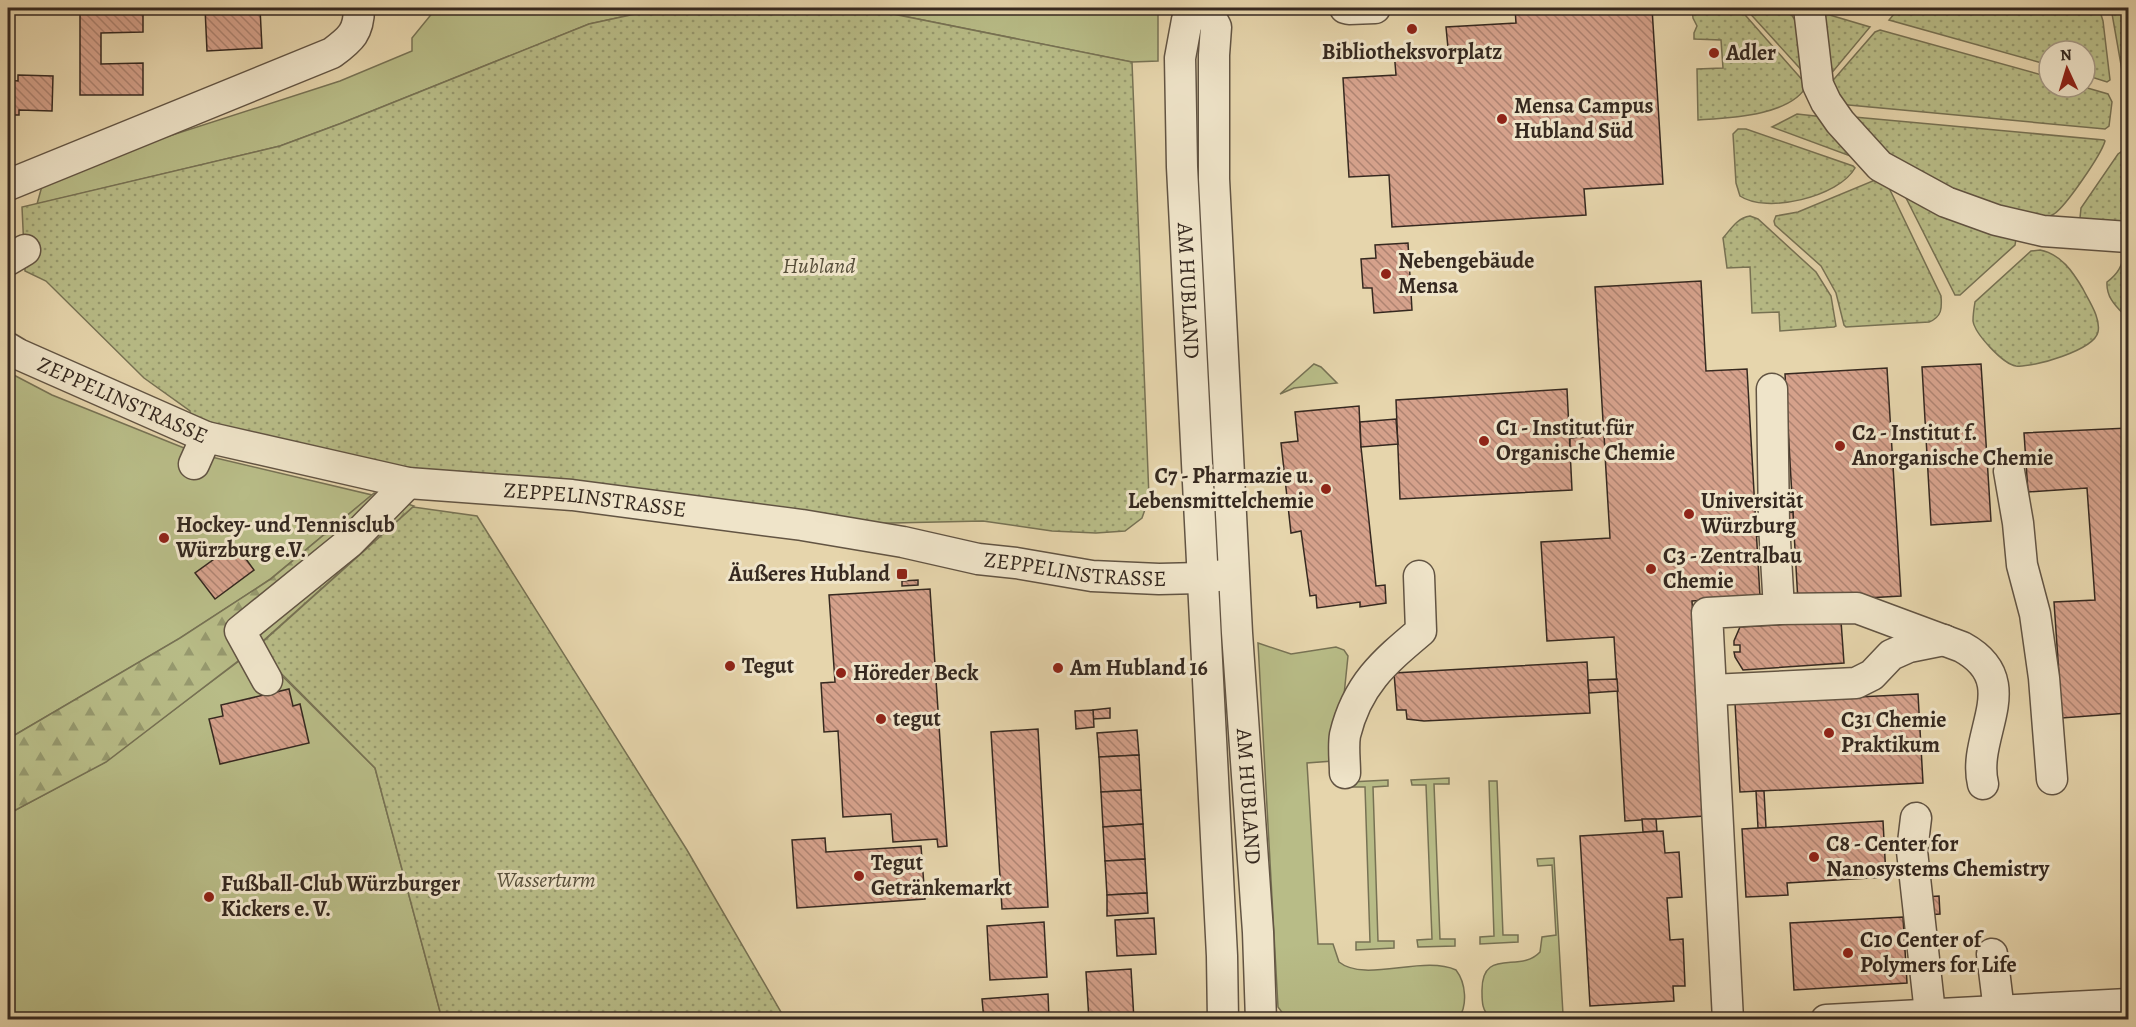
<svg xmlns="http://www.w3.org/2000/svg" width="2136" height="1027" font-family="Alegreya,serif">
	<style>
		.grass { fill: #b8bc87; stroke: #777254; stroke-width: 1.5 }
		.forest { fill: url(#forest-firs); stroke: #777254; stroke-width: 1.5 }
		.park { fill: url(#park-dots); stroke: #777254; stroke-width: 1.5 }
		.building { fill: url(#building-back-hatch); stroke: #362920; stroke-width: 1.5 }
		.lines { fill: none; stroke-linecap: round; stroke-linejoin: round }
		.minor-casing { stroke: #625443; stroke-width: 33 }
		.minor { stroke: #efe4c9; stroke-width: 30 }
		.poi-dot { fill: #8f2418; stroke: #efe4c9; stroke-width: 2 }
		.labels { text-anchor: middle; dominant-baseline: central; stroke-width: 6; stroke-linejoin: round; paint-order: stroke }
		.poi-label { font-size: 22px; font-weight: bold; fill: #362920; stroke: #efe4c9; text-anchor: start }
		.park-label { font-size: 22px; font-style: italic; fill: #564e3a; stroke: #efe4c9 }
		.street-label { font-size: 22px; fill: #362920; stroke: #efe4c9 }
	</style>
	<defs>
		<pattern id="forest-firs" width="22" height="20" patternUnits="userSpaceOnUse" patternTransform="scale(1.5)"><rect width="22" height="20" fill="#b8bc87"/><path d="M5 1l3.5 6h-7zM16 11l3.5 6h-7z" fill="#96996e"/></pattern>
		<pattern id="park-dots" width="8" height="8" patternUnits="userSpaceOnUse" patternTransform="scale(1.5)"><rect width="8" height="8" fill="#b8bc87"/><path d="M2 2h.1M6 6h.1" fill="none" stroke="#96996e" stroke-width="1.8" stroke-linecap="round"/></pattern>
		<pattern id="building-back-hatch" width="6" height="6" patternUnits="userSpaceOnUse" patternTransform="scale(1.5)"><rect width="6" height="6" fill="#d5a18b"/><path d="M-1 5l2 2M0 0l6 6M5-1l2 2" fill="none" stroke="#ae8371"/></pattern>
	</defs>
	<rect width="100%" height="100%" fill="#e6d5ac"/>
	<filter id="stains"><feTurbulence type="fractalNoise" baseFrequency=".00333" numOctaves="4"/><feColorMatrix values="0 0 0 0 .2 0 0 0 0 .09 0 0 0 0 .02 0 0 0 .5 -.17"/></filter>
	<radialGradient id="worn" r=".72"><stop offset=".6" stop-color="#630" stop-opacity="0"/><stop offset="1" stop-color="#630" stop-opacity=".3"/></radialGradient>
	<!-- grass -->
	<g class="grass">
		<path d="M434,8H663L589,24L342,123L280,146L37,204L42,186L104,157L340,81L412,51V38L434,11Z"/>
		<path d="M863,8H1061L1072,9L1158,8V61L1132,62Z"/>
		<path d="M1314,364L1321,367L1337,383L1294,388L1280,394Z"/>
		<path d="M8,372L52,395L199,454L372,495L269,580L179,639L8,739Z"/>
		<path d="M1258,643L1291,654L1336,647L1344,650L1348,656L1344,695L1333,761L1307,763L1318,944H1333L1339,962C1365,983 1423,955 1456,970C1466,983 1468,1006 1458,1019H1287L1278,1007Z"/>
		<path d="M255,649L375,768L442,1019L8,1020V814L103,763Z"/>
		<path d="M1449,778V784H1434L1440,939H1455V946L1418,947L1417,940L1432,939L1426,785H1412L1411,780Z"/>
		<path d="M1388,780V786L1373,787L1378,941H1394V948L1356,950V942H1370L1365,787H1350V782Z"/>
		<path d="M1489,781H1497L1503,935H1518V942L1480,944V937L1494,936Z"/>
		<path d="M1554,858L1563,1014L1491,1018C1482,1011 1482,1002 1482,992C1481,946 1520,974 1540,952L1542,937L1556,935L1552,865L1538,866L1537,859Z"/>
	</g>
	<!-- forest -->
	<path class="forest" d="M374,493L414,506L255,648L106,762L8,814V739L180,638L271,579Z"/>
	<!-- park -->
	<g class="park">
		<path d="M663,8H863L1132,62L1149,498L1142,518L1125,531L1096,533L1052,531L983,521L802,525L481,488L190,432V411L144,378L46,281L25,271L22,207L280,146L342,123L589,24Z"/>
		<path d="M1692,8H1739L1805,83L1807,85C1792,116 1727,118 1698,120L1697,69L1723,68L1721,40L1694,39V33L1697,26L1693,18Z"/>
		<path d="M1745,8H1787L1797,23L1806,75Z"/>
		<path d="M1899,8H2099L2103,21L2110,80L2107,82L2085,75V51H2049V65L1889,20Z"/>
		<path d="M2111,8H2119L2128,16V87L2124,82Z"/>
		<path d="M1823,13L1870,27L1830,75Z"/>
		<path d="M1880,30L2049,77V87H2084L2108,94L2112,102L2109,126L2105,129L1838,104L1828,86L1875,32Z"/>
		<path d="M1797,114L1824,117L1853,157L1772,127Z"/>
		<path d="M1854,117L2104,140L2105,141C2101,155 2066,206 2054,214C2046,219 2037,219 2027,221L1898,166Z"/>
		<path d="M1738,129H1746L1853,166L1855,168C1839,197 1766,214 1740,196L1736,183L1733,134Z"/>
		<path d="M2128,147V229L2082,221L2080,218L2081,208L2118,154Z"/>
		<path d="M1875,180L1888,186L1891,192L1941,296C1942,308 1942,317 1929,322L1846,327L1844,325L1836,293L1821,266L1775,225L1774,221L1776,216L1798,212Z"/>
		<path d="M1905,196L2016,239L2015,245L1960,295H1955Z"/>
		<path d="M1750,216L1758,219L1816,272L1831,296L1836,326L1834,327L1780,331L1779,312L1752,313L1750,267L1727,268L1723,238C1731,229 1737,218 1750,216Z"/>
		<path d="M2128,244V319C2118,308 2106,299 2107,282C2118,274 2125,263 2123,248Z"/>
		<path d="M2040,250C2061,254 2073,272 2083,289C2089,301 2101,318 2098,332C2094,350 2033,368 2016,366C2003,364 1975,334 1973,321C1973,315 1974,308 1975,302L2031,251Z"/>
		<path d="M413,507L477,516L687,850L785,1019H442L375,768L256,648Z"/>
	</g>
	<!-- building -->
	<g class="building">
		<path d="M205,8H260L262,48L207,51Z"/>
		<path d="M1515,8H1652L1663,184L1584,189L1586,215L1392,227L1389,175L1349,177L1343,78L1396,75L1394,51L1448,48L1446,27L1516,23Z"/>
		<path d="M80,10H143V32L101,33V64L143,63V95H80Z"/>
		<path d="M18,75L53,76L52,111L19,110V115H8V80L18,81Z"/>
		<path d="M1408,243L1412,310L1374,313L1372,288H1363L1361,259L1376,258L1375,245Z"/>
		<path d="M1701,281L1706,371L1747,369L1760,597L1692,601L1705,816L1625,821L1614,637L1547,641L1541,542L1610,538L1595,287Z"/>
		<path d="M1981,364L1991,521L1931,525L1922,367Z"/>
		<path d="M1887,368L1901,596L1798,602L1785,374Z"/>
		<path d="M1567,389L1572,490L1400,499L1396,400Z"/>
		<path d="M1359,406L1361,447L1376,586L1385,585L1386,603L1360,607V602L1317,608L1316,595L1310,596L1301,531L1291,533L1281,443L1298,441L1295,412Z"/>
		<path d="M1396,419L1398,444L1361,447L1360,422Z"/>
		<path d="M2128,428V713L2062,718L2054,602L2095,600L2087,488L2028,492L2024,433Z"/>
		<path d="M1604,435L1605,452L1570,455V438Z"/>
		<path d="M1793,512L1794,536H1757L1755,514Z"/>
		<path d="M235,544L254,570L215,599L195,573Z"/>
		<path d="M918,580V585L902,586V581Z"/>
		<path d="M930,589L947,846L938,847L937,839L893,842L891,814L843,817L838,731L824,732L821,683L835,682L829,595Z"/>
		<path d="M1841,621L1844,663L1743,670L1735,657L1734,652H1740V645H1734V641L1740,627Z"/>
		<path d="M1587,662L1590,713L1424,721L1407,719L1406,710H1397L1394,673Z"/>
		<path d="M272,679L276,692L289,689L293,706L300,704L309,743L220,764L209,719L223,716L221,705L264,695L261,681Z"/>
		<path d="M1617,679L1618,691L1589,693L1588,680Z"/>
		<path d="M1918,694L1923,783L1740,792L1735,703Z"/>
		<path d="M1110,708V718L1093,719V710Z"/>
		<path d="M1093,710L1094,727L1076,729L1075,711Z"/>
		<path d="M1038,729L1048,907L1002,909L991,732Z"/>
		<path d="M1137,730L1139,755L1099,757L1097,733Z"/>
		<path d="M1139,755L1141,790L1101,792L1099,757Z"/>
		<path d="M1141,790L1143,824L1103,827L1101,792Z"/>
		<path d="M1756,791H1764L1766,828H1758Z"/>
		<path d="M1642,819H1656L1657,831L1643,832Z"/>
		<path d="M1883,821L1886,877L1787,883L1788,895L1746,897L1742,829Z"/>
		<path d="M1143,824L1145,859L1105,861L1103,827Z"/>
		<path d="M1663,831L1665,853L1679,852L1682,897L1667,898L1670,940L1683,939L1685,986H1673L1674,1001L1590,1006L1580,836Z"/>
		<path d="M825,838L826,852L921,846L925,899L797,908L792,840Z"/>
		<path d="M1145,859L1147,893L1107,895L1105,861Z"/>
		<path d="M1147,893L1148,913L1107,916V895Z"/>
		<path d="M1939,896L1940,914L1926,915L1925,897Z"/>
		<path d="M1903,917L1907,983L1794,990L1790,923Z"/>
		<path d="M1154,918L1156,954L1117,956L1115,920Z"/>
		<path d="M1044,922L1047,977L990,980L987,926Z"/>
		<path d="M1131,969L1134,1020H1089L1086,972Z"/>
		<path d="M1048,994L1049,1020H984L982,999Z"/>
	</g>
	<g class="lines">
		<!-- minor casing -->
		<g class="minor-casing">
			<g id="minor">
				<path id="s1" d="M1195,8L1187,20L1180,58L1182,167L1222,956L1223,1020"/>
				<path id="s2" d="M1206,8L1216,27L1214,55V179L1237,633L1258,932L1261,1020"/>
				<path d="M1345,8L1349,9L1375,8"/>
				<path d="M1809,8L1818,85L1826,102L1840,122L1880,166L1946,202L1996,220L2043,231L2128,237"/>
				<path d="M8,185L332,53C351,39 359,32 359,8"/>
				<path d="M8,260L25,250"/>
				<path id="s3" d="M8,348L18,354L206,437L408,483L572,495L802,525L903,542L978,559L1016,563L1092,576L1159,579L1201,578L1233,574"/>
				<path d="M194,464L206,437"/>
				<path d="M2009,471L2018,523L2022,565L2035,614L2044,678L2052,779"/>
				<path d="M1779,609L1857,608L1962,647C2026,682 1971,734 1983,784"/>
				<path d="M267,680L240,631L350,542L408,483"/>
				<path d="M1711,690L1856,683L1872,675L1891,655L1909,647L1944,640"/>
				<path d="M1345,773C1345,761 1343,747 1345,735C1357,685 1383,663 1421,631L1419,576"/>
				<path d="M1916,818L1912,851L1930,1013"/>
				<path d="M1992,954L1999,1011"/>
				<path d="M1728,1020L1707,613L1779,609L1774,524L1772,389"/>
				<path d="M1826,1020L2128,1004"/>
			</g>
		</g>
		<!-- minor -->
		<use href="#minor" class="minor"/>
	</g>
	<!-- markers -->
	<g class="poi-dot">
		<circle cx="1412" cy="29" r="6"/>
		<circle cx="1714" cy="53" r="6"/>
		<circle cx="1502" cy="119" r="6"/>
		<circle cx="1386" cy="274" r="6"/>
		<circle cx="1484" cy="441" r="6"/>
		<circle cx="1840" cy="446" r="6"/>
		<circle cx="1326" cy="489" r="6"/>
		<circle cx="1689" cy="514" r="6"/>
		<circle cx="164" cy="538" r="6"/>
		<circle cx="1651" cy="569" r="6"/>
		<rect x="896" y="568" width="12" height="12" rx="3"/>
		<circle cx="730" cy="666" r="6"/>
		<circle cx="1058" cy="668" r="6"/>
		<circle cx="841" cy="673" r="6"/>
		<circle cx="881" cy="719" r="6"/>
		<circle cx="1829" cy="733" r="6"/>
		<circle cx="1814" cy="857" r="6"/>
		<circle cx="859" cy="876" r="6"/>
		<circle cx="209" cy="897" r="6"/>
		<circle cx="1848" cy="953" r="6"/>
	</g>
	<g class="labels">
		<!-- poi labels -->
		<g class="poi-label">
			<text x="1412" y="52" text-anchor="middle">Bibliotheksvorplatz</text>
			<text x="1726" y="53">Adler</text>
			<text x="1514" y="106">Mensa Campus<tspan x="1514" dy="25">Hubland Süd</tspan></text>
			<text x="1398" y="261">Nebengebäude<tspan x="1398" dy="25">Mensa</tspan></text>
			<text x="1496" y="428">C1 - Institut für<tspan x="1496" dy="25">Organische Chemie</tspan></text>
			<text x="1852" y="433">C2 - Institut f.<tspan x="1852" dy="25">Anorganische Chemie</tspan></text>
			<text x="1314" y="476" text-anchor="end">C7 - Pharmazie u.<tspan x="1314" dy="25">Lebensmittelchemie</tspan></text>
			<text x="1701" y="501">Universität<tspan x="1701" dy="25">Würzburg</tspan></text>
			<text x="176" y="525">Hockey- und Tennisclub<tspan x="176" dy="25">Würzburg e.V.</tspan></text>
			<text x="1663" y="556">C3 - Zentralbau<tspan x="1663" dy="25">Chemie</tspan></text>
			<text x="890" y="574" text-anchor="end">Äußeres Hubland</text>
			<text x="742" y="666">Tegut</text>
			<text x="1070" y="668">Am Hubland 16</text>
			<text x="853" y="673">Höreder Beck</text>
			<text x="893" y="719">tegut</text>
			<text x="1841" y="720">C31 Chemie<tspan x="1841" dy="25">Praktikum</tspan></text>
			<text x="1826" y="844">C8 - Center for<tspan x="1826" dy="25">Nanosystems Chemistry</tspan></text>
			<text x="871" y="863">Tegut<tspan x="871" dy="25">Getränkemarkt</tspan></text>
			<text x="221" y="884">Fußball-Club Würzburger<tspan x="221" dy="25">Kickers e. V.</tspan></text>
			<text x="1860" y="940">C10 Center of<tspan x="1860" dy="25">Polymers for Life</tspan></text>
		</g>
		<!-- park labels -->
		<g class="park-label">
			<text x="819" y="266">Hubland</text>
			<text x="546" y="880">Wasserturm</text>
		</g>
		<!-- street labels -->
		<g class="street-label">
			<text stroke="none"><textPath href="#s1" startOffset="286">AM HUBLAND</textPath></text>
			<text stroke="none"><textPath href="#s3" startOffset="126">ZEPPELINSTRASSE</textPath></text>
			<text stroke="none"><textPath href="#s3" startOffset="612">ZEPPELINSTRASSE</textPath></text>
			<text stroke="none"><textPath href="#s3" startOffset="1098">ZEPPELINSTRASSE</textPath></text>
			<text stroke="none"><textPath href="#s2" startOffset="792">AM HUBLAND</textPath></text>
		</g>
	</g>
	<!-- margin -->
	<rect width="2136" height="1027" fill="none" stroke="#e6d5ac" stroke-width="30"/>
	<rect x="9" y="9" width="2118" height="1009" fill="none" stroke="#362920" stroke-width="3"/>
	<rect x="15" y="15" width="2106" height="997" fill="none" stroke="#362920" stroke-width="1.5"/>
	<!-- north arrow -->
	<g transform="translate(2067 69) rotate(356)"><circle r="28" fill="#efe4c9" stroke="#a59985" stroke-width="1.5"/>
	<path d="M0-4.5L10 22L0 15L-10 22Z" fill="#8f2418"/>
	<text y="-9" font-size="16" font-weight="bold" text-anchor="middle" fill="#362920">N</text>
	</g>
	<rect width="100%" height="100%" filter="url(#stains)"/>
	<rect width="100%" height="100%" fill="url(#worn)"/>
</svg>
